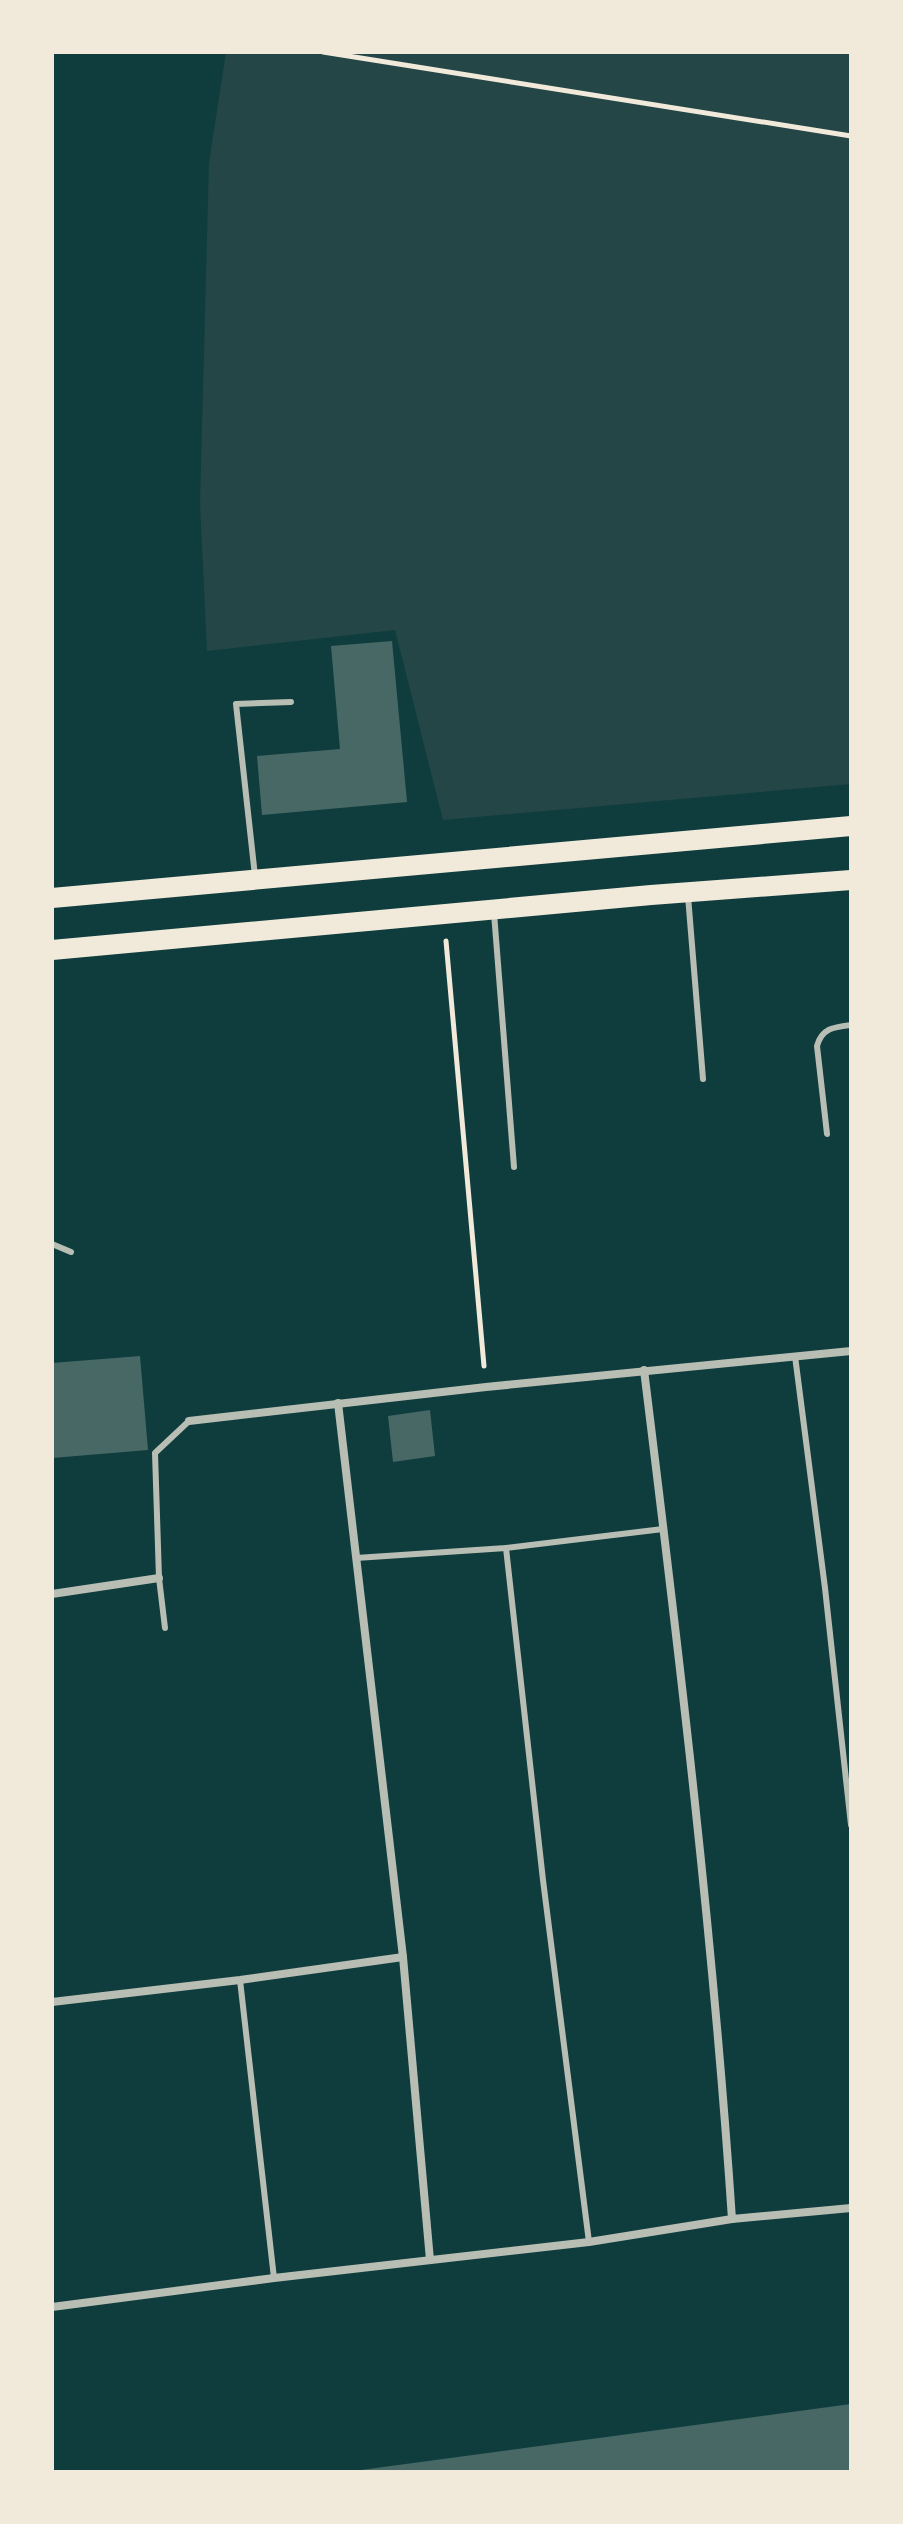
<svg xmlns="http://www.w3.org/2000/svg" width="903" height="2524" font-family="'Asap Condensed',sans-serif">
	<style>
		.green { fill: #244646 }
		.building { fill: #486865 }
		.lines { fill: none; stroke-linecap: round; stroke-linejoin: round }
		.path { stroke: #f1e9da; stroke-width: 5 }
		.service { stroke: #b8beb3; stroke-width: 6 }
		.minor { stroke: #b8beb3; stroke-width: 8 }
		.primary { stroke: #f1e9da; stroke-width: 20 }
	</style>
	<rect width="100%" height="100%" fill="#0f3d3e"/>
	<!-- green -->
	<path class="green" d="M226,52H851V784L443,820L395,630L207,651L200,504L209,163Z"/>
	<!-- building -->
	<g class="building">
		<path d="M392,641L407,802L262,815L257,756L340,749L331,646Z"/>
		<path d="M140,1356L148,1450L52,1458V1363Z"/>
		<path d="M430,1410L435,1456L393,1462L388,1416Z"/>
		<path d="M851,2404V2472H361V2470Z"/>
	</g>
	<g class="lines">
		<!-- path -->
		<g class="path">
			<path d="M323,52L851,136"/>
			<path d="M446,941L484,1366"/>
		</g>
		<!-- service -->
		<g class="service">
			<path d="M255,876L236,704L291,702"/>
			<path d="M688,896L703,1079"/>
			<path d="M494,913L514,1167"/>
			<path d="M827,1134L817,1046C822,1028 834,1027 851,1025"/>
			<path d="M52,1244L71,1252"/>
			<path d="M795,1356L825,1588L851,1825"/>
			<path d="M506,1548L543,1880L589,2242"/>
			<path d="M356,1558L506,1548L663,1529"/>
			<path d="M165,1628L159,1578L155,1453L189,1421"/>
			<path d="M240,1980L274,2278"/>
		</g>
		<!-- minor -->
		<g class="minor">
			<path d="M644,1370C679,1653 713,1935 732,2219"/>
			<path d="M338,1403L403,1957L430,2260"/>
			<path d="M189,1421L486,1387L851,1351"/>
			<path d="M52,1594L159,1578"/>
			<path d="M52,2002L240,1980L403,1957"/>
			<path d="M52,2307L274,2278L589,2242L732,2219L851,2208"/>
		</g>
		<!-- primary -->
		<g class="primary">
			<path d="M52,898L851,826"/>
			<path d="M52,950L651,895L851,880"/>
		</g>
	</g>
	<!-- border -->
	<rect width="903" height="2524" fill="none" stroke="#f1e9da" stroke-width="108"/>
</svg>
